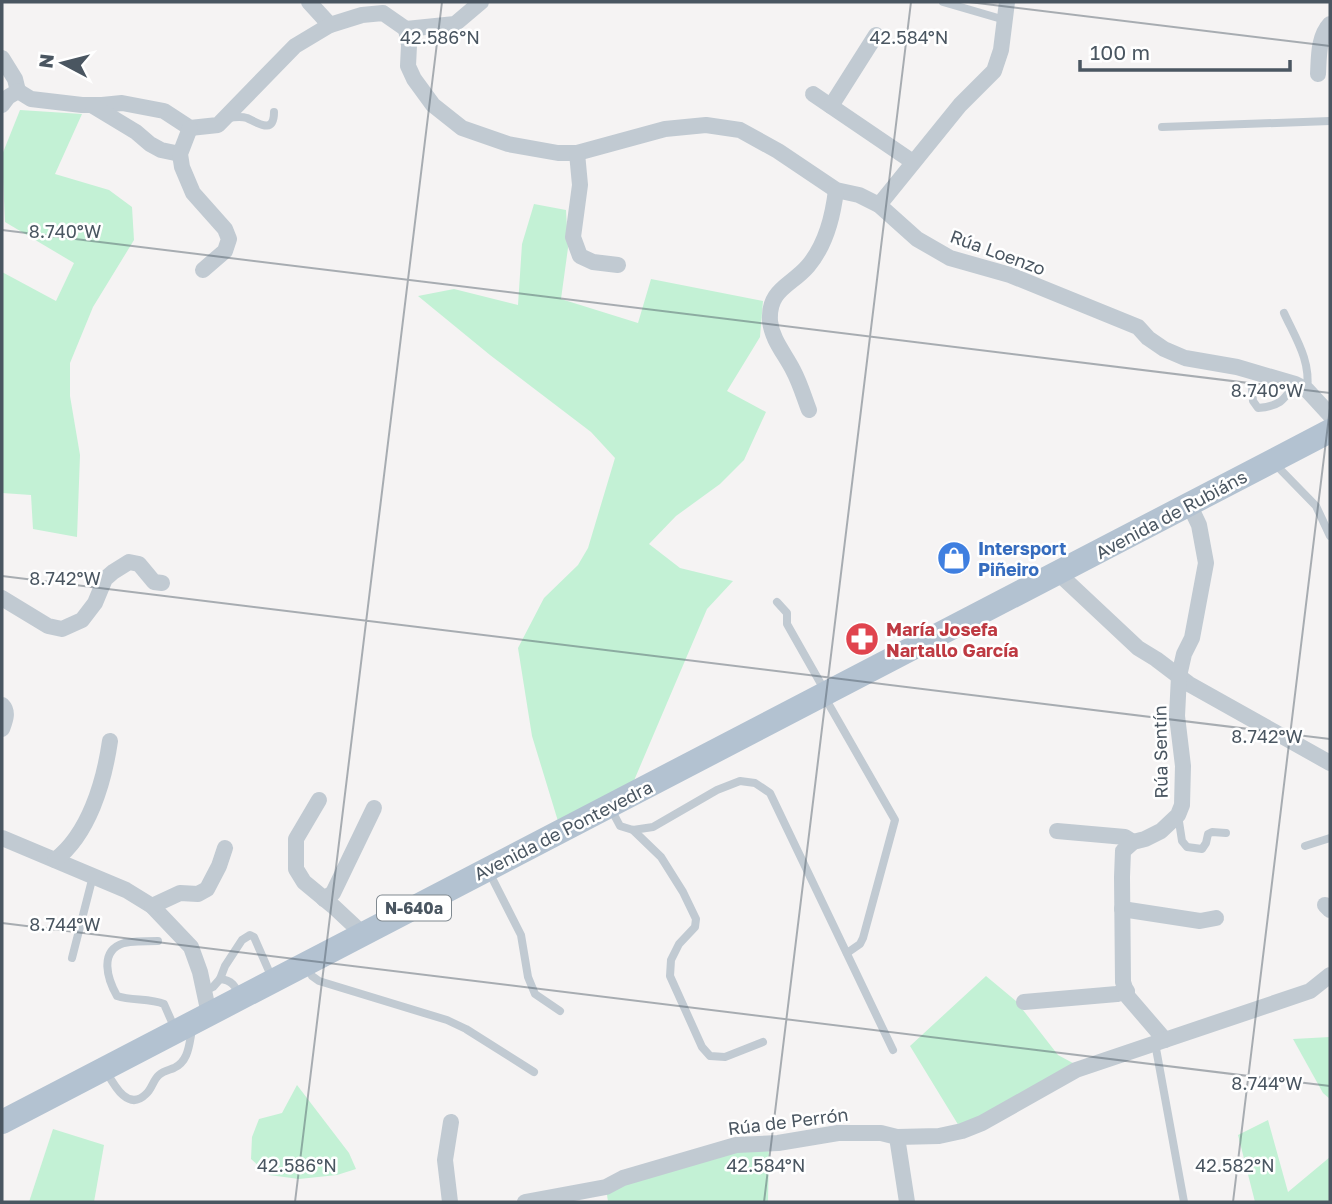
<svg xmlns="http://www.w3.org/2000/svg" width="1332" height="1204" font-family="'Golos Text',sans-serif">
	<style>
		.green { fill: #c3f1d5 }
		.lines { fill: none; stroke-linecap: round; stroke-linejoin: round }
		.service { stroke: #c1cad2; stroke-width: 8 }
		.minor { stroke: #c1cad2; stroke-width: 16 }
		.primary { stroke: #b3c2d1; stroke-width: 24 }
		.ticks { fill: none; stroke: #4a5661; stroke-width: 2; stroke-opacity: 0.45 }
		.labels { text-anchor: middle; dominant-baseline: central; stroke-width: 5; stroke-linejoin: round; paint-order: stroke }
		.shield { fill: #fff; stroke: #808990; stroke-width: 2 }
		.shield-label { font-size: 16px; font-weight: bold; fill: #4a5661 }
		.street-label { font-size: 18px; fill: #4a5661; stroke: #fff }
		.shop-label { font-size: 18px; font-weight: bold; fill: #366cbe; stroke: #fff; text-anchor: start }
		.health-label { font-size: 18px; font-weight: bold; fill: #be3a42; stroke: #fff; text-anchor: start }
		.ticks-label { font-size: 18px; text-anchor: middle; fill: #4a5661; stroke: #fff; stroke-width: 5; stroke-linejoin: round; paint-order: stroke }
	</style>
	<rect width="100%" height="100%" fill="#f5f3f3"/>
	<!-- green -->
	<g class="green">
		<path d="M20,110L82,114L55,174L109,190L132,207L134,240L93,307L70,363V396L80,455L77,537L33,529L31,495L2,493V272L56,301L74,263L5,222L2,155Z"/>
		<path d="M534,204L566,210L568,248L561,299L638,323L651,279L763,301L760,337L727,391L766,412L744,460L720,484L676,516L649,544L680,568L733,581L707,609L627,797L561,831L532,736L518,648L544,598L578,565L588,548L615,458L591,432L490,355L418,296L454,289L518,305L522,244Z"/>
		<path d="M986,976L1016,1001L1058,1055L1082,1068L962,1131L910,1046Z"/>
		<path d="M1330,1037V1099L1323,1093L1293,1039Z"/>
		<path d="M297,1085L349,1153L356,1169L337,1175L299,1179L269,1175L251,1159L252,1137L259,1119L282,1113Z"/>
		<path d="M1268,1120L1288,1192L1330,1157V1202H1255L1238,1135Z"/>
		<path d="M53,1129L104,1145L94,1202H29Z"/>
		<path d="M769,1143L768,1202H608L606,1187Z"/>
	</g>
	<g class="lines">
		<!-- service -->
		<g class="service">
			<path d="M943,2L1005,20"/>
			<path d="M228,118C234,117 241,116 247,118C258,123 274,135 274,112"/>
			<path d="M1162,127L1330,121"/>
			<path d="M1284,313C1296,339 1311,361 1307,390"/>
			<path d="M1252,390L1253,401L1258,408C1280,406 1283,401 1295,384"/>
			<path d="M1275,464L1316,506L1330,536"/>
			<path d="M777,602L787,613V624L825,691"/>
			<path d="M824,696L895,820L863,938L860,944L847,953"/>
			<path d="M611,809L620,826L633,830L653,827L717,790L740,781L755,783L770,793L893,1050"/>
			<path d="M1178,815L1182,841L1187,847L1202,849L1206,843L1208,834L1212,832L1226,833"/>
			<path d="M633,830L661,857L683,892L696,919L695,927L679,944L671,960L670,976L702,1047L710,1056L725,1057L763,1042"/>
			<path d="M1305,846L1330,838"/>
			<path d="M489,872L521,935L528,977L535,994L560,1011"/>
			<path d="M158,941C147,941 134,941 124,943C98,951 108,980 117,996C132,1001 150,998 164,1004L175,1029"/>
			<path d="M72,958L93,876"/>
			<path d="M306,966L312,976L319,981L447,1020L466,1029L534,1072"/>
			<path d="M220,979C232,980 235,986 240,996"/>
			<path d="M203,992L213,987L220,979L225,966L242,940L250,935L254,937L272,978"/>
			<path d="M1155,1043L1184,1202"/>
			<path d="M106,1071C114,1085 128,1112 146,1094C152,1089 153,1080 159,1075C163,1071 169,1070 174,1068C189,1061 189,1044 192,1030"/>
		</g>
		<!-- minor -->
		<g class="minor">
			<path d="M309,2L330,25"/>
			<path d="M406,29L409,45L408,66L414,79L433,105L462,128L508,144L558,153H577L665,129L706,125L740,130L778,151L836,190L859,195L879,205L917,239L950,258L1010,275L1138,327L1148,338L1164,349L1185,358L1237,367L1295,384L1307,390L1330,415"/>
			<path d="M406,29L455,24L481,2"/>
			<path d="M2,58L15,79L18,91"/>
			<path d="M1318,74C1319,57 1318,37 1330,24"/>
			<path d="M813,94L913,162"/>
			<path d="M2,105L8,97L18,91L31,99L82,105H102L122,103L164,111L190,128L218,125L295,46L330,25L362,15L383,13L406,29"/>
			<path d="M93,106L136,132L150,144L161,150L180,154"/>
			<path d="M831,106L876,35"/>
			<path d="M190,128L180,154L182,167L193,193L225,229L229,239L225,251L203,270"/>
			<path d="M577,153L580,185L573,237L580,256L593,262L618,265"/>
			<path d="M879,205L960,105L994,71L1001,50L1007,2"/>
			<path d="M809,410C804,397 800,383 793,370C785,354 772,340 770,321C768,289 791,286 808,266C825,246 833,216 836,190"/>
			<path d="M1058,573L1138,648L1156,659L1189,684L1330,763"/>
			<path d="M2,598L48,626L62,629L82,620L95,603L105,579L113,572L129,562L139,564L154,582L162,583"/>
			<path d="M2,705C9,712 5,721 2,729"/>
			<path d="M319,800L296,839V869L304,882L333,906L363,934"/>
			<path d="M1057,831L1125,837L1133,842"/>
			<path d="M2,838L126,890L152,906L191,947L200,972L209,1014"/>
			<path d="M55,860C89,834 104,782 110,741"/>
			<path d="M324,899L333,893L374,808"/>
			<path d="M1325,905L1330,910"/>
			<path d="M152,906L180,893L198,894L207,889L219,866L225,848"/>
			<path d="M1122,909L1200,921L1216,918"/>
			<path d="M1024,1002L1117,994L1127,991"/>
			<path d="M1165,1040L1128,997L1123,982L1122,877L1123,851L1133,842L1145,839L1161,831L1178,815L1182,805L1183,766L1177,716L1179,676L1184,654L1192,638L1206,563L1199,525L1189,504"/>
			<path d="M897,1137L907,1202"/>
			<path d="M450,1202L445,1160L451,1122"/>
			<path d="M525,1202L606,1187L623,1178L736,1145L778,1143L838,1133H881L897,1137L939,1136L962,1131L982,1123L1076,1070L1310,991L1330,975"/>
		</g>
		<!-- primary -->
		<path class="primary" d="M2,1122L1330,431"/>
	</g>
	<!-- ticks -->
	<path class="ticks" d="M969,2L1330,46M2,230L1330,393M2,576L1330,739M2,923L1330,1086M295,1202L442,2M764,1202L911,2M1233,1202L1330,408"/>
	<!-- icons -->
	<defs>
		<g id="shop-disc" transform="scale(1.75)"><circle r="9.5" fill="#3f7fe0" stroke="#fff"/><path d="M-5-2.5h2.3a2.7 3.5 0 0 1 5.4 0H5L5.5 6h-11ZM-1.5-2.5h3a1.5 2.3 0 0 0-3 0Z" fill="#fff"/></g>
		<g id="pharmacy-disc" transform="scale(1.75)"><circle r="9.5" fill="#e0444e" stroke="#fff"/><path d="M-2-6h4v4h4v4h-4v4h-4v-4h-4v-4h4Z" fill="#fff"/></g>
	</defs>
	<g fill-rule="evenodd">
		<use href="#shop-disc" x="954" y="558"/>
		<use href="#pharmacy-disc" x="862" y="639"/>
	</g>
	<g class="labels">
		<!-- shield labels -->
		<rect class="shield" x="377" y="895.5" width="74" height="25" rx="5"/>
		<g class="shield-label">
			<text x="414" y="908">N-640a</text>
		</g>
		<!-- street labels -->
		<g class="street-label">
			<text transform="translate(998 252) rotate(20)">Rúa Loenzo</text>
			<text transform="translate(1171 514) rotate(-28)">Avenida de Rubiáns</text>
			<text transform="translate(1160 752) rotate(-91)">Rúa Sentín</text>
			<text transform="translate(563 830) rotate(-27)">Avenida de Pontevedra</text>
			<text transform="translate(788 1121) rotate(-7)">Rúa de Perrón</text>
		</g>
		<!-- shop labels -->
		<g class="shop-label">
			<text x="978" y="548">Intersport<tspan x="978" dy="21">Piñeiro</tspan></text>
		</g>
		<!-- health labels -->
		<g class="health-label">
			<text x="886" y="629">María Josefa<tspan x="886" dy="21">Nartallo García</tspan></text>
		</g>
	</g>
	<g class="ticks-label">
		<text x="440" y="44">42.586°N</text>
		<text x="909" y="44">42.584°N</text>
		<text x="65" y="238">8.740°W</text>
		<text x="1267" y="397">8.740°W</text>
		<text x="65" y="585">8.742°W</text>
		<text x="1267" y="743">8.742°W</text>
		<text x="65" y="931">8.744°W</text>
		<text x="1267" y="1090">8.744°W</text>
		<text x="297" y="1172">42.586°N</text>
		<text x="766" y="1172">42.584°N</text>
		<text x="1235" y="1172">42.582°N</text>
	</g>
	<!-- border -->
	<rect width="1332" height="1204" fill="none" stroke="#4a5661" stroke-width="7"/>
	<!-- north arrow -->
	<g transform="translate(63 63) rotate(277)" stroke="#ffffff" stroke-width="5" paint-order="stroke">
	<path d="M0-5L12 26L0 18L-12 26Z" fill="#4a5661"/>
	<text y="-10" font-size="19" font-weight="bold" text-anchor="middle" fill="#4a5661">N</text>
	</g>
	<!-- scale -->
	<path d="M1080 60v10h210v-10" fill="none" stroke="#4a5661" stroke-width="3.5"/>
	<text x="1090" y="60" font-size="21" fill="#4a5661" stroke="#ffffff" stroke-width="5" paint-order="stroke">100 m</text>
</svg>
